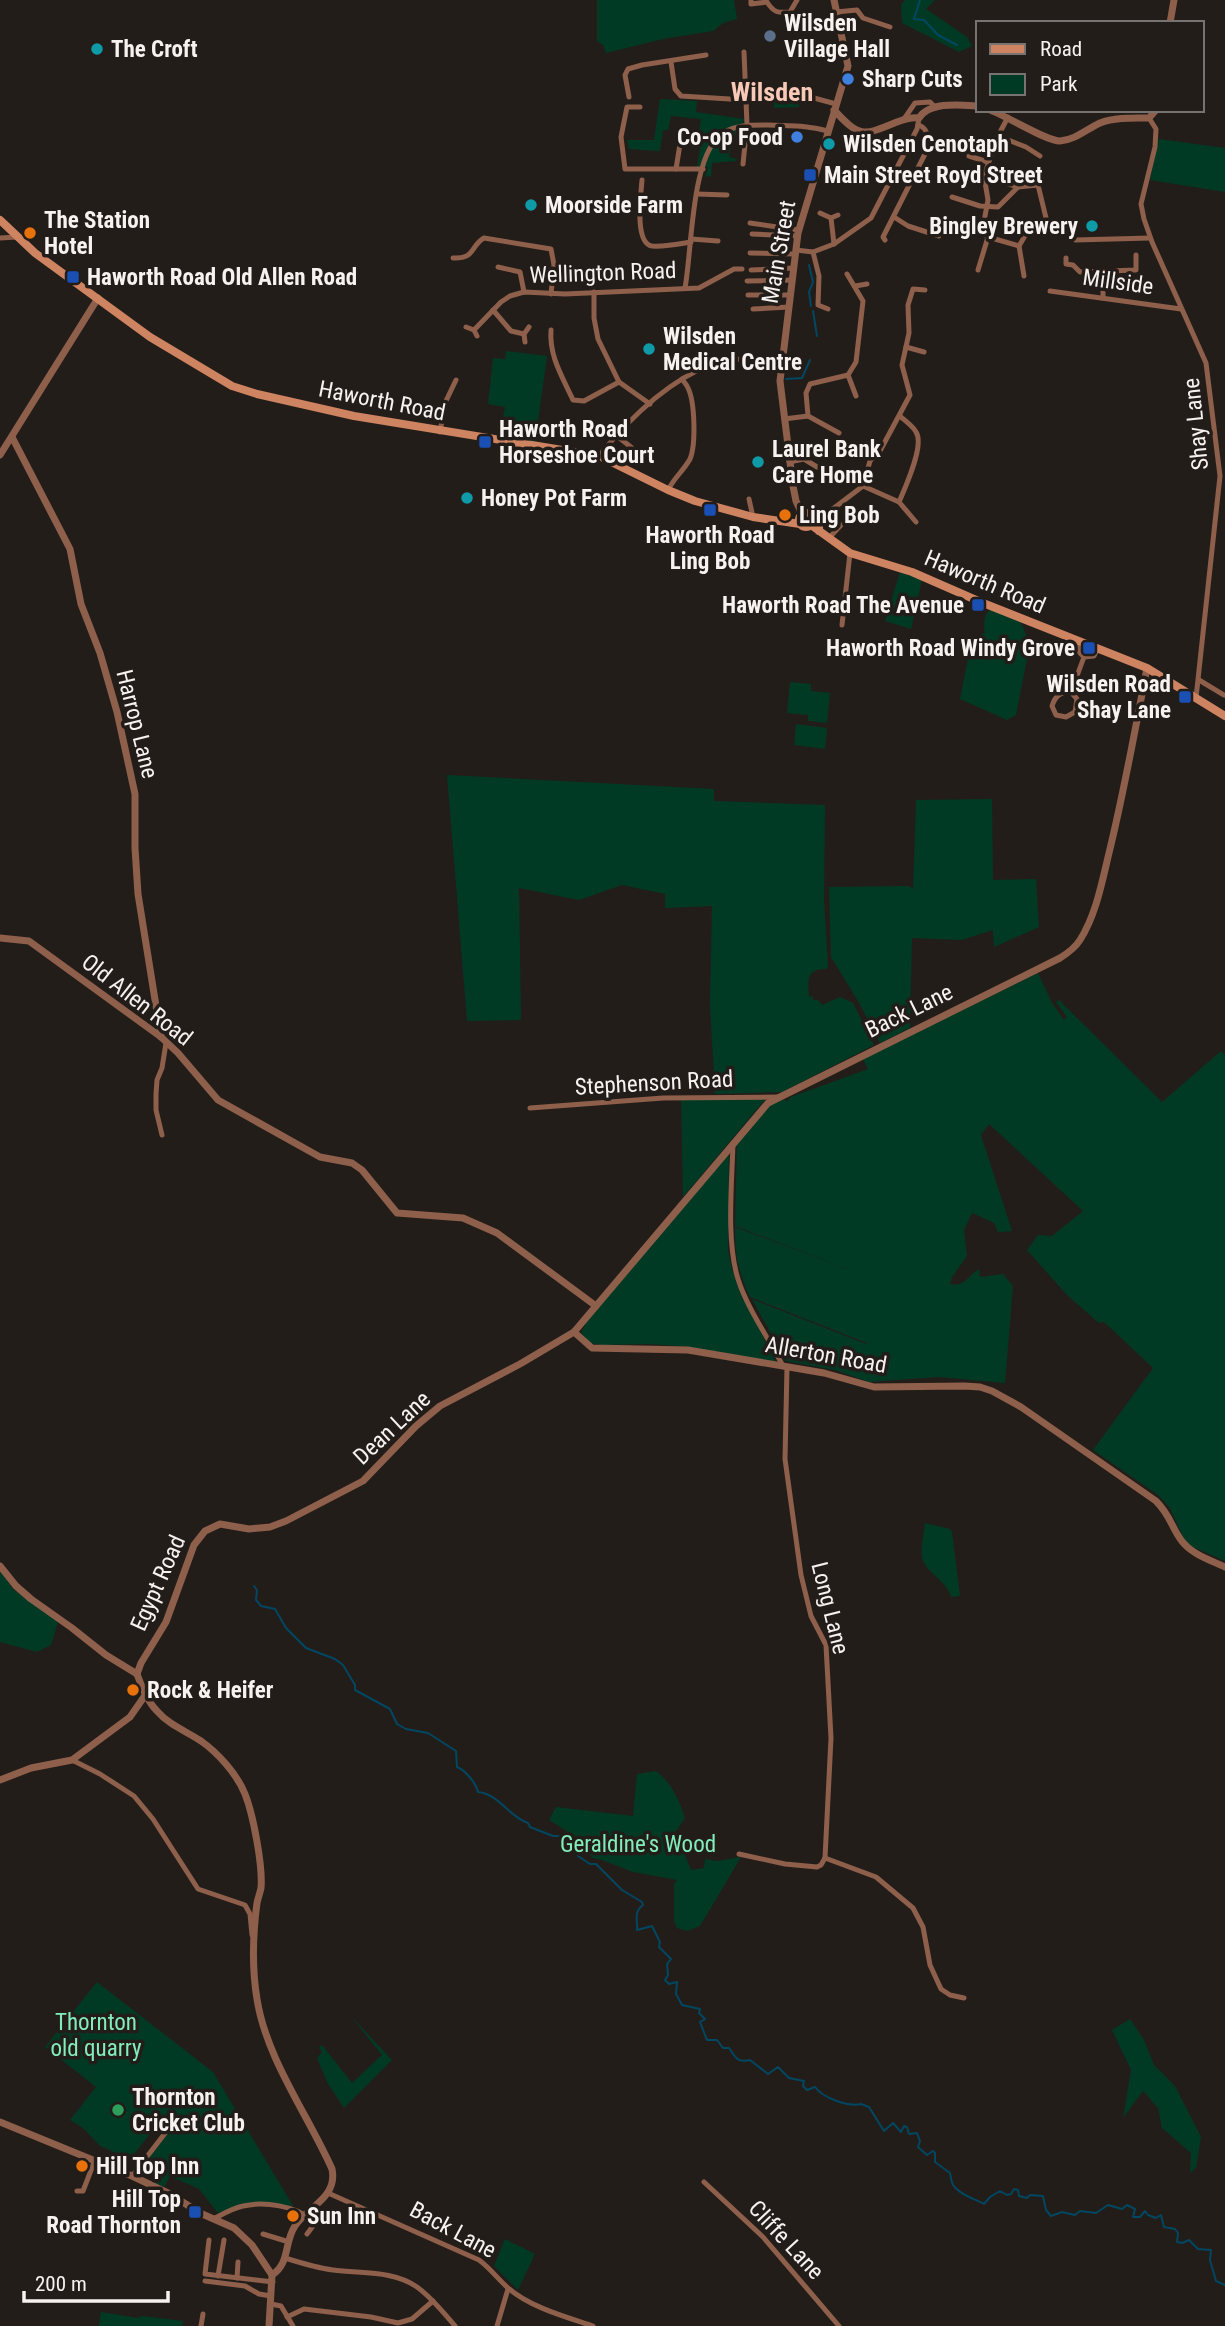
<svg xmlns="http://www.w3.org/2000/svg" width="1225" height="2326" font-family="'Roboto Condensed',sans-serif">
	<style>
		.green { fill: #003a25 }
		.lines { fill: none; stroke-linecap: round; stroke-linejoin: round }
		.stream { stroke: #004761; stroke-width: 2 }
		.minor { stroke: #8e5f4a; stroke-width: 5 }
		.tertiary { stroke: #8e5f4a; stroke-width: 7 }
		.secondary { stroke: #ce8361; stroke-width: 8 }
		.service-dot { fill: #5c6f8a; stroke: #231d1a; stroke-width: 2.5 }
		.culture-dot { fill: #0f9aa8; stroke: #231d1a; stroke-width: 2.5 }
		.shop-dot { fill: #3f7fe0; stroke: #231d1a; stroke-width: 2.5 }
		.transit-dot { fill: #1a4fb4; stroke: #231d1a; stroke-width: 2.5 }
		.food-dot { fill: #e8710a; stroke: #231d1a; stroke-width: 2.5 }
		.leisure-dot { fill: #2e9e5b; stroke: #231d1a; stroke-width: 2.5 }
		.labels { text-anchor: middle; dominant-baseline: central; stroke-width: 7; stroke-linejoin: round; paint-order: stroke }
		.poi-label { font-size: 23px; font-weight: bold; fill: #f7f2f0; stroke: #231d1a; text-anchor: start }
		.street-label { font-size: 23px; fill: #f7f2f0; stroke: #231d1a }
		.park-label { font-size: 23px; fill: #82edbb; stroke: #231d1a }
		.quarter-label { font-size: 26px; font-weight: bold; fill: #f8c9b6; stroke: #231d1a }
	</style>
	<rect width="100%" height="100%" fill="#231d1a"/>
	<!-- green -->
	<g class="green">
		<path d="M597,0H734L737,19L723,23L713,31L663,39L606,53L603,45L597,41Z"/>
		<path d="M905,0H935L926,9L967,37L972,46L959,52L902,23L901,5Z"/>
		<path d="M798,85L799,107L774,108L773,86Z"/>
		<path d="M660,99L697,101L696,112L744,119L740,136L732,135L729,157L737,159L736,161L712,163L711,176L705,177L708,167H697L703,131L699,130L701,119L671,116L668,130H663L660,151L629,149L627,140H654Z"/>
		<path d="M1159,139L1225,148V192L1150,180Z"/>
		<path d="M506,351L547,356L535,443L499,438L505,407L488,404L493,358L505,359Z"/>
		<path d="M900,572L922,580L911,629L885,621Z"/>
		<path d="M990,610C998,613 1013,616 1020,621C1022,623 1027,639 1030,644L1016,715L1007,720L960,699L972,638L985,633C983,627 984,614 990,610Z"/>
		<path d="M790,682L811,684V691L830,693L827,723L808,721V715L787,713Z"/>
		<path d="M796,724L827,728L825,749L794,745Z"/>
		<path d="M447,775L714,789V801L825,805L824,899L828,967L826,969C806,969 808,980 809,997L813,996V1000H818L822,1005L840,997L853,1003L874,1045L782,1092L715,1094L710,1005L712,906L665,908V894L622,885L579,900L519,888L521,1020L467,1021Z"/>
		<path d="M992,799L993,880L1036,879L1039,927L994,947L993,930L962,940L912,938L910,1028L880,1043L858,1001L831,957L829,887L909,886L913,889L916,800Z"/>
		<path d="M1038,973L1052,1003L1064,1020L1067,1017L1056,1002L1059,1000L1162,1102L1221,1051L1225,1055V1561L1191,1546L1183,1537L1170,1508L1158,1495L1093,1450L1153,1368L1104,1322L1099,1323L1067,1295L1027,1250L1038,1235L1052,1236L1083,1211L989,1124L981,1135L1012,1231L998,1232L994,1223L972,1213L964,1230L967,1256L952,1277L950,1284C966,1287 967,1276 979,1269L980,1277L1003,1274L1013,1286L1005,1383L939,1377L869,1382L835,1370L786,1361L752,1299L866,1344L867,1343L750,1297C738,1271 735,1256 735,1227L864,1275L735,1226L737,1143L771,1104L782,1099L787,1101L791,1097L868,1069L863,1059Z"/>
		<path d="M768,1096L683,1197L681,1099Z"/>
		<path d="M729,1153L728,1251L732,1269L739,1289L776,1362L690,1347L649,1344L601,1345L590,1343L581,1333L588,1319Z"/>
		<path d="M925,1523L950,1529L952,1532L960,1596L951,1597C947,1580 924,1572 922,1557C920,1547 924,1534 925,1523Z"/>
		<path d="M0,1571L13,1589L58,1622L51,1645L37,1652L0,1642Z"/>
		<path d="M656,1771C673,1785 678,1798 685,1818L668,1843L685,1855L691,1870L704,1868L705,1859L717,1861L741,1857L700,1926L687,1931L677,1928L674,1921V1884L677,1880L633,1872L602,1860L593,1858L565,1830L549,1820L556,1807L633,1816L637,1774Z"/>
		<path d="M97,1982L213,2072L293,2206C266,2203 243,2203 218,2213L199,2189L170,2176L164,2187L151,2182L159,2170L146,2162L169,2132L158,2124L130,2159L100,2146L83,2128L70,2120L96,2087L45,2047Z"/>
		<path d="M349,2014L392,2060L344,2108L328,2084L317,2058L322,2052L319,2047L322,2045L352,2083L382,2055Z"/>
		<path d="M1130,2019L1144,2040L1154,2065L1175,2086L1201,2137L1196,2168L1190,2173L1191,2153L1162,2128L1158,2108L1143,2091L1123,2118L1131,2070L1112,2030Z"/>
		<path d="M505,2239L535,2254L518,2290L494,2266Z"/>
		<path d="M101,2312L138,2318L142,2316L183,2321L182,2326H99Z"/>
	</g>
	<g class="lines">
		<!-- stream -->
		<g class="stream">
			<path d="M920,0L914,19L924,20L938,35L957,45"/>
			<path d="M809,265L813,282L809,292L811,306"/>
			<path d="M813,311L817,336"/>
			<path d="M786,379L802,378L810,360"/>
			<path d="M254,1586L257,1590L256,1600L261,1606L275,1609L286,1628L306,1648L335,1659L343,1665L355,1685V1690L390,1709L397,1724L406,1729L428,1733L456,1751L457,1767C465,1770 476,1783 478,1792C499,1794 509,1817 528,1823L530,1827L553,1836H569L572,1838L578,1856L590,1864H596L622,1890L642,1902L643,1905C633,1912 638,1921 637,1930L652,1926L660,1942L659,1947L671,1959L667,1964L668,1975L665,1980L669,1984L677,1982L676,1994L682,2005L700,2009L699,2013L705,2019L700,2022L707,2040H717L723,2048H729C735,2056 736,2063 750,2060L768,2074L778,2067L789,2078L804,2081L803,2086L807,2090L815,2087C823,2098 848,2107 861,2104L869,2107L884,2131L893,2123L901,2132L904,2126L907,2127L909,2134L917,2133L920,2141L918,2147L927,2155L933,2151L935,2153V2162L950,2173C951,2177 951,2181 953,2185C960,2195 975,2199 984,2204L990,2197L1000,2191L1007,2195L1011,2194L1014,2189L1018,2190L1019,2196L1027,2198L1030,2195L1043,2196L1046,2210L1051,2216L1062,2212L1075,2215L1080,2211L1096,2213L1108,2205L1122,2209L1127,2205L1135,2209L1133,2217H1140L1145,2211L1148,2215L1156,2218L1161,2215L1164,2227L1175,2229L1178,2233L1177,2242L1182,2243L1189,2240L1198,2249L1211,2250L1210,2260L1216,2281L1225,2285"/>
		</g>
		<!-- minor -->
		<g class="minor">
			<path d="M751,0V4L767,2C774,13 778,13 790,12L797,0"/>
			<path d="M836,12L857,10L863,18L890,27"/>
			<path d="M671,62L675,89L681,96L746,100"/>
			<path d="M629,97L625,75L628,69L642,65L706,55"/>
			<path d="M814,98L836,104"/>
			<path d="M640,107H627L621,137L625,169H703"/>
			<path d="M1149,118L1156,129L1155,147L1141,204L1144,219L1152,242L1206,363L1220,476L1196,698"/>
			<path d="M904,119L915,103L930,102L936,108"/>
			<path d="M998,136L1026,147L1040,156"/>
			<path d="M969,156L988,162"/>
			<path d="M743,164L747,125L744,52"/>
			<path d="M676,169L681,138"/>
			<path d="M984,176L1018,187L1038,185L1047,222L1029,229L1019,246L988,237L982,232L988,200L984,176L998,136L1008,117"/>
			<path d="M642,180C641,194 634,243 652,246C664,247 679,244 691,242"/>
			<path d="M697,194L727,195"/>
			<path d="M952,197L980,206L998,207L1018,187"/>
			<path d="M820,213L831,218"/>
			<path d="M894,217L908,226L939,236"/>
			<path d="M750,223L798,230"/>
			<path d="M752,234L797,236"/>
			<path d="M0,238L17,237"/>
			<path d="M691,239L718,241"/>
			<path d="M885,240L883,237L925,154C928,143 931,130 919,125"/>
			<path d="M1075,240L1150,238"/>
			<path d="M834,244L831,218L838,215"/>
			<path d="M1019,246L1024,276"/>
			<path d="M796,250L813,252L834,244L871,218L917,129L919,118"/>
			<path d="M813,252L819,276L818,305L828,309"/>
			<path d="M750,253L795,254"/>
			<path d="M453,258C476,259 470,246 484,238L551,249L554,265L551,294"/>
			<path d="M1066,258V264L1073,265L1080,272L1136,270V255"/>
			<path d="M498,267L520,272L524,292"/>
			<path d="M751,270L794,268"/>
			<path d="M978,270L988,237"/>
			<path d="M1103,272V298"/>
			<path d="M847,274L863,301L856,362L848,375"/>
			<path d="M747,281L793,280"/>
			<path d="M855,286L867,284"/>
			<path d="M685,288C692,250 691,164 718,137C731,124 752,125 769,125C789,126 808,125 828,131"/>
			<path d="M1050,291L1181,309"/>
			<path d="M594,292V318L598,339L619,382L650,404"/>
			<path d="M748,295H791"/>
			<path d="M753,309L789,307"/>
			<path d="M493,310L511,331L524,334"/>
			<path d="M466,327L474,330L477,336"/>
			<path d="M474,330L501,302L510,296L524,292L565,294L699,288L734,269H742"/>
			<path d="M551,330C549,356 562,376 573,400L584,401L619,382"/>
			<path d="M525,342L524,334L529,327"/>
			<path d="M906,347L924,352"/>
			<path d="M808,416L806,393L810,384L848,375L856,396"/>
			<path d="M784,419L808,416L839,433"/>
			<path d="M440,432L445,403L456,380"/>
			<path d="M616,435L632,448"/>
			<path d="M599,456C628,420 668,381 712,364C730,357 762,359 782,359"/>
			<path d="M789,462L804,459L817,467"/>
			<path d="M863,486L899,502L916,522"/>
			<path d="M668,490C674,478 684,470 690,459C696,445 695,402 688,388C687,385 684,382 682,379"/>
			<path d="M749,499L753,517"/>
			<path d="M899,502C905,488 925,445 916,432C913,426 905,421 900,416"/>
			<path d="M813,520L834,508L863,486L870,461L880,451L910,395L902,365L909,333L908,305L913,289L925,290"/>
			<path d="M829,538L841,525"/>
			<path d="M842,625L850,553"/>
			<path d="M1081,641L1078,651L1084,657L1094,656L1098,648"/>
			<path d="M1199,680L1224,695"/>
			<path d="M1071,692C1061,691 1055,696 1052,706L1056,715L1066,717L1075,712L1077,699L1071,692L1084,657"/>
			<path d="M530,1108L663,1098L779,1097"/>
			<path d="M162,1135L156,1110V1094L157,1080L162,1068L166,1043"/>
			<path d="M733,1143C732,1183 726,1241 738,1279C747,1308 769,1339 783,1366"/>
			<path d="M787,1367L785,1459L801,1575L811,1616L826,1645L831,1738L825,1858"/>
			<path d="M72,1760L100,1774L134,1796L153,1819L198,1889L245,1905L250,1914L252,1935"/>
			<path d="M739,1854L785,1864L817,1867L821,1865L825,1858"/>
			<path d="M825,1858L876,1877L913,1908L923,1927L930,1965L941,1989L950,1995L964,1998"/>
			<path d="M132,2176L166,2132"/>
			<path d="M704,2182L763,2237L839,2326"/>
			<path d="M77,2191H83L95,2160"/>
			<path d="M328,2193L479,2260C490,2268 497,2278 507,2287C529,2307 566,2317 593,2326"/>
			<path d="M213,2219C223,2214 233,2208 243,2206C264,2201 296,2206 312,2220L313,2226L307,2234"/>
			<path d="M263,2234L289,2242"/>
			<path d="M209,2240L205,2274L273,2282"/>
			<path d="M285,2258C301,2263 317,2268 333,2270C361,2274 393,2270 417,2287C432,2298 443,2312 455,2326"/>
			<path d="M218,2276L224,2240"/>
			<path d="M237,2278L238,2262"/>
			<path d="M205,2281L245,2286L259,2294L271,2296"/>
			<path d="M271,2304L281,2306L293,2326"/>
			<path d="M287,2317L304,2309L371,2317L398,2323L412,2319L433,2301"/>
			<path d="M201,2326L203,2314"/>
			<path d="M497,2326L508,2289"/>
		</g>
		<!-- tertiary -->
		<g class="tertiary">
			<path d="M1170,23L1174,0"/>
			<path d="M834,110C860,138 863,136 897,122C905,119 911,117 919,118C930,101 961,105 978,106"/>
			<path d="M990,110C1007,116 1046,141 1060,141C1075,140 1087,129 1100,123C1115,117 1134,118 1149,118L1156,110"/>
			<path d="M12,437L70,549L81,604L100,653L117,712L135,794V848L138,894L161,1037"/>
			<path d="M0,455L98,298"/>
			<path d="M802,514L796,501L793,486L780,381L798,233L848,66L834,0"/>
			<path d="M0,938L29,941L161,1037L178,1053L218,1100L320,1157L352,1163L362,1170L397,1213L463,1218L497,1233L596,1306"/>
			<path d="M574,1332L592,1348L688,1350L824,1373L874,1387L964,1386L980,1387L992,1391L1021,1407L1156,1501C1170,1515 1171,1526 1181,1540C1191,1554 1210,1560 1225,1567"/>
			<path d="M0,1566L16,1586L31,1599L72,1628L106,1655L137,1674"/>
			<path d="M137,1674L141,1663L166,1622L194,1545L205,1531L220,1524L249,1529L270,1527L286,1521L363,1481L416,1426L440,1406L520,1364L574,1332L768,1103L1060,958C1068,953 1075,948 1080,940C1096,915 1102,882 1109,853C1124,792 1135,730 1147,668"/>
			<path d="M137,1674C142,1687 147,1701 157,1711C169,1725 186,1731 201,1741C218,1753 237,1774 245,1794C253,1814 263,1866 261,1888C260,1893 258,1898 257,1903C253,1933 252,1969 257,1999C266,2058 308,2115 332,2169C338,2198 307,2207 295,2226C284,2242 290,2264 272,2275"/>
			<path d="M0,1780L31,1768L72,1760L130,1717L146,1694"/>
			<path d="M0,2122L132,2176L170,2194L200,2213L234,2228L252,2245L272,2275L269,2326"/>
		</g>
		<!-- secondary -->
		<g class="secondary">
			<path d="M0,220L35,253L150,337L232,386L257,394L354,416L599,456L668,490L695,501L753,517L800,524"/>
			<circle cx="806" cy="520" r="7"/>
			<path d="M811,525L850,553L912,572L983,603L1147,668L1225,716"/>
			<path d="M819,531V523L823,514"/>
		</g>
	</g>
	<!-- markers -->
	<circle class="service-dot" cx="770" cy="36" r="7"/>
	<g class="culture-dot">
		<circle cx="97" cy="49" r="7"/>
		<circle cx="829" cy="144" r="7"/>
		<circle cx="531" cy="205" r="7"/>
		<circle cx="1092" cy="226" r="7"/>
		<circle cx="649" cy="349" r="7"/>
		<circle cx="758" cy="462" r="7"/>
		<circle cx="467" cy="498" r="7"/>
	</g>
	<g class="shop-dot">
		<circle cx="848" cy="79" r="7"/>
		<circle cx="797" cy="137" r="7"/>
	</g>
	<g class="transit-dot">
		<rect x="803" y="168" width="14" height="14" rx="3.5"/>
		<rect x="66" y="270" width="14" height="14" rx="3.5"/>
		<rect x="478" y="435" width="14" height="14" rx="3.5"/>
		<rect x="703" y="503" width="14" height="14" rx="3.5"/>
		<rect x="971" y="598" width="14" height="14" rx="3.5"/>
		<rect x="1082" y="641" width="14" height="14" rx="3.5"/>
		<rect x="1178" y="690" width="14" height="14" rx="3.5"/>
		<rect x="188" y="2205" width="14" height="14" rx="3.5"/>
	</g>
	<g class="food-dot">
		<circle cx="30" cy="233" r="7"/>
		<circle cx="785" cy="515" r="7"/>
		<circle cx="133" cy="1690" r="7"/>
		<circle cx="82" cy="2166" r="7"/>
		<circle cx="293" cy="2216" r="7"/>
	</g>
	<circle class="leisure-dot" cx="118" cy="2110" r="7"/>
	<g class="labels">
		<!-- poi labels -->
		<g class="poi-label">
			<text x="784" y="23">Wilsden<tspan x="784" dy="26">Village Hall</tspan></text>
			<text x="111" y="49">The Croft</text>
			<text x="862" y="79">Sharp Cuts</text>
			<text x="783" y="137" text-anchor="end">Co-op Food</text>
			<text x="843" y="144">Wilsden Cenotaph</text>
			<text x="824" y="175">Main Street Royd Street</text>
			<text x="545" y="205">Moorside Farm</text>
			<text x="44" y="220">The Station<tspan x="44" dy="26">Hotel</tspan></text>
			<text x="1078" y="226" text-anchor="end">Bingley Brewery</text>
			<text x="87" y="277">Haworth Road Old Allen Road</text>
			<text x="663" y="336">Wilsden<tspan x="663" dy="26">Medical Centre</tspan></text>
			<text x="499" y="429">Haworth Road<tspan x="499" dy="26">Horseshoe Court</tspan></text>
			<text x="772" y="449">Laurel Bank<tspan x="772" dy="26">Care Home</tspan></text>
			<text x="481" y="498">Honey Pot Farm</text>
			<text x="799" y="515">Ling Bob</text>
			<text x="710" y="535" text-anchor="middle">Haworth Road<tspan x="710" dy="26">Ling Bob</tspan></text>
			<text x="964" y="605" text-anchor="end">Haworth Road The Avenue</text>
			<text x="1075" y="648" text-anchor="end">Haworth Road Windy Grove</text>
			<text x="1171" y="684" text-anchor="end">Wilsden Road<tspan x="1171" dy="26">Shay Lane</tspan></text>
			<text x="147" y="1690">Rock &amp; Heifer</text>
			<text x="132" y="2097">Thornton<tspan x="132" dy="26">Cricket Club</tspan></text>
			<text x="96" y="2166">Hill Top Inn</text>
			<text x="181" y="2199" text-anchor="end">Hill Top<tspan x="181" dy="26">Road Thornton</tspan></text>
			<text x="307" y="2216">Sun Inn</text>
		</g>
		<!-- street labels -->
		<g class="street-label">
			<text transform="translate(779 252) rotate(-80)">Main Street</text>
			<text transform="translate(603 273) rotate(-2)">Wellington Road</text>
			<text transform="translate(1118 282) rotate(8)">Millside</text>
			<text transform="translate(382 401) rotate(11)">Haworth Road</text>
			<text transform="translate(1196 424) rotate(-96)">Shay Lane</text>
			<text transform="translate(985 582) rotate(23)">Haworth Road</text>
			<text transform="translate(137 724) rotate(76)">Harrop Lane</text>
			<text transform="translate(137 1000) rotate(38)">Old Allen Road</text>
			<text transform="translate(909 1011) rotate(-26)">Back Lane</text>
			<text transform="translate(654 1083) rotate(-3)">Stephenson Road</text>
			<text transform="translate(826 1355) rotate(10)">Allerton Road</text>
			<text transform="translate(392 1428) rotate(-43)">Dean Lane</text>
			<text transform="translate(158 1583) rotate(-66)">Egypt Road</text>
			<text transform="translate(830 1608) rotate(76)">Long Lane</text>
			<text transform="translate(453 2230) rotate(28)">Back Lane</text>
			<text transform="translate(786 2240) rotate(47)">Cliffe Lane</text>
		</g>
		<!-- park labels -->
		<g class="park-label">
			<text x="638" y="1844">Geraldine's Wood</text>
			<text x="96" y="2022">Thornton<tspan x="96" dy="26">old quarry</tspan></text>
		</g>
		<!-- quarter labels -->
		<g class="quarter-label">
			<text x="772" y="92">Wilsden</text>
		</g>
	</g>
	<!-- legend -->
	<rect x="976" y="21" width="228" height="91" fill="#231d1a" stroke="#787270" stroke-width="2"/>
	<rect x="990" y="44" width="35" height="10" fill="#ce8361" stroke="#787270" stroke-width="2"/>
	<text x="1040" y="56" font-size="21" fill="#f7f2f0">Road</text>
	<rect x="990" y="74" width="35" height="21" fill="#003a25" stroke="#787270" stroke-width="2"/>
	<text x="1040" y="91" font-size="21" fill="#f7f2f0">Park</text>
	<!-- scale -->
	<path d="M24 2291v10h144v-10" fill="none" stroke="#f7f2f0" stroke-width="3.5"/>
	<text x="35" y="2291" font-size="21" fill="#f7f2f0" stroke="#231d1a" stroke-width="5" paint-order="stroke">200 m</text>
</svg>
